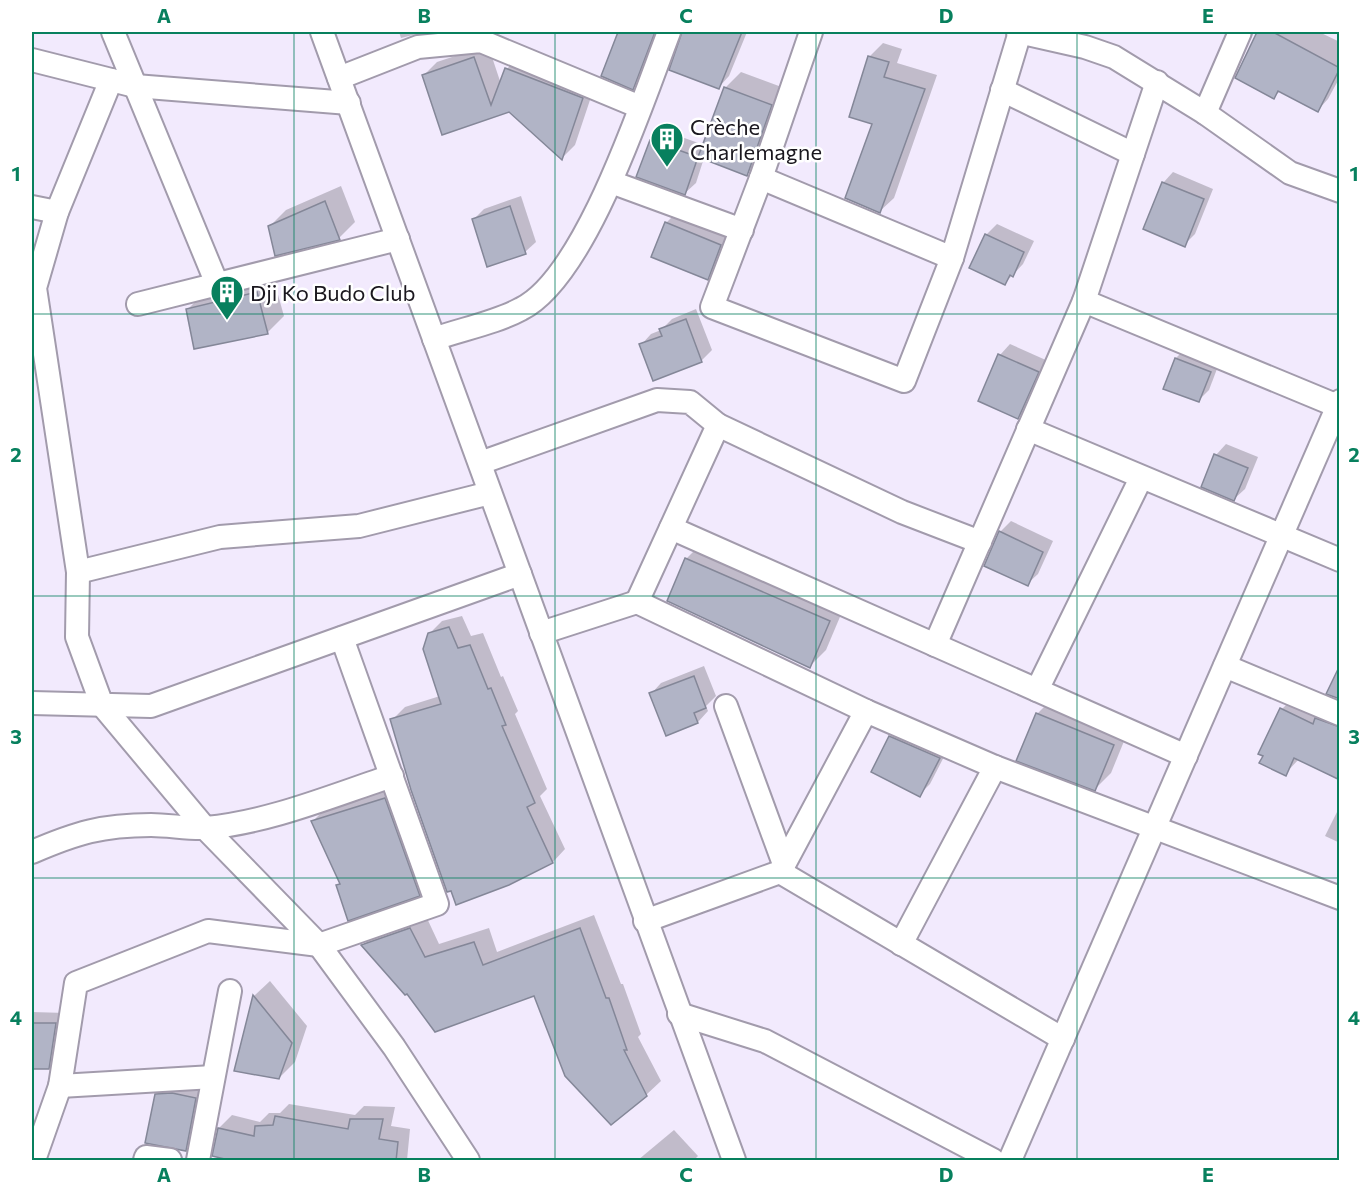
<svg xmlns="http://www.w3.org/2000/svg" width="1371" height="1192" font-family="Commissioner,sans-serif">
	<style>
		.shadow { fill: #0003 }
		.building { fill: #b1b4c6; stroke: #848798; stroke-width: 1.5 }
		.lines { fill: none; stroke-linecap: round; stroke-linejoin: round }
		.street-casing { stroke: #a29bac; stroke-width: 26 }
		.street { stroke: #fff; stroke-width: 22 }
		.grid { fill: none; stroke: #08805e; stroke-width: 1.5; stroke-opacity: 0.55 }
		.labels { text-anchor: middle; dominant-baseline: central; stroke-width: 5; stroke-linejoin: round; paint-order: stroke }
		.poi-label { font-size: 22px; fill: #1a171e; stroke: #fff; text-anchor: start }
		.neatline { fill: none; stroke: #08805e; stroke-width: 2 }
		.grid-label { font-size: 20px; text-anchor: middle; font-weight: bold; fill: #08805e }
	</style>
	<rect width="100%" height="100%" fill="#f2eafd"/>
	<!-- shadow -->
	<g class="shadow">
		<path d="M399,32H425L401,38Z"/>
		<path d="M620,32H660L643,77L633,88L603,75Z"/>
		<path d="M684,32H747L729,76L719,87L671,69Z"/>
		<path d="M1258,32H1319L1340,42V77L1328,99L1318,110L1280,91L1274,97L1237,78Z"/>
		<path d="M883,43L902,49L897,63L937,75L894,198L880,211L869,57Z"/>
		<path d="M488,45L501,84L507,69L520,55L595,85L575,145L562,158L510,110L443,133L424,75L437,62Z"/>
		<path d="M741,72L787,89L763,158L747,174L704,158L696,183L685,193L652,141L662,130L704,145L725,88Z"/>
		<path d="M1173,172L1213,189L1195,234L1184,245L1163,183Z"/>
		<path d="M341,186L355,222L339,238L270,226L286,210Z"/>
		<path d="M521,196L536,242L525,252L473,220L484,209Z"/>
		<path d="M677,212L731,234L718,267L708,278L666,223Z"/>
		<path d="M997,224L1034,241L1023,264L1005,283L986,235Z"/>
		<path d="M273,277L284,316L268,332L188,309L204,293Z"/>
		<path d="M696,309L712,350L701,361L641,345L651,334L661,330L672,319Z"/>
		<path d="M1010,344L1048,361L1028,407L1018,417L1000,355Z"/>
		<path d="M1186,348L1220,361L1209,390L1199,400L1176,358Z"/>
		<path d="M1226,444L1258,457L1245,489L1234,499L1203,486L1216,455Z"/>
		<path d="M1011,521L1053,541L1038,574L1027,584L1000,532Z"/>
		<path d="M702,543L845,605L826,650L810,666L686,559Z"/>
		<path d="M462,616L471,636L483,633L501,677L503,676L518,711L515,714L547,789L540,796L565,849L553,862L510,882L392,720L405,707L440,696L429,634L442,621Z"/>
		<path d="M704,666L716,696L706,706L708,711L698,722L667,734L651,694L661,683Z"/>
		<path d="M1294,697L1340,711V781L1299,759L1285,774L1260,753L1282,709Z"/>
		<path d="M1053,698L1129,729L1111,773L1095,789L1037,714Z"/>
		<path d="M901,726L949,747L930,784L919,795L891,737Z"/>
		<path d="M401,783L435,878L419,894L338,885L341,882L313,821L329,805Z"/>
		<path d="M1340,806V843L1325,836Z"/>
		<path d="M425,914L439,944L489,928L497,952L594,915L621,984H623L641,1034L638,1037L661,1081L646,1095L535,994L408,993L363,945L377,931Z"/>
		<path d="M270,981L307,1026L295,1062L279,1078L235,1070L254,996Z"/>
		<path d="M32,1012L66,1013L59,1057L48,1068H32Z"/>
		<path d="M167,1084L206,1088L196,1139L185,1149L157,1095Z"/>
		<path d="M289,1104L355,1115L364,1106L395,1107L391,1126L410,1129L407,1160H224L219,1128L232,1115L260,1122L269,1113H280Z"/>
		<path d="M674,1130L698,1156L694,1160H638Z"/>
	</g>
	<!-- building -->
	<g class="building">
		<path d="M618,32H655L633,90L601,76Z"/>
		<path d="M682,32H742L719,89L669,70Z"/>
		<path d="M1257,32H1273L1340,68L1318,112L1278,91L1274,99L1235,78Z"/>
		<path d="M868,56L889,62L884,77L925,89L880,213L845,198L872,124L849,117Z"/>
		<path d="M474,57L491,105L505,68L583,98L562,160L509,112L442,135L422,75Z"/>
		<path d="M724,87L772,105L747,176L698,157Z"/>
		<path d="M650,140L698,157L685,195L636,177Z"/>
		<path d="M1162,182L1204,199L1185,247L1143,229Z"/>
		<path d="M325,201L340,240L275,256L268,226Z"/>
		<path d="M510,206L526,254L487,267L472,219Z"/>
		<path d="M665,222L721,245L708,280L651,257Z"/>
		<path d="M985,234L1024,252L1013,277L1010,275L1005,285L969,268Z"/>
		<path d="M257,292L268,334L194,349L186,309Z"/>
		<path d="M686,319L702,362L653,381L639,344L662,336L659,329Z"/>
		<path d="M998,354L1039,372L1018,419L978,401Z"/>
		<path d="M1175,358L1211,372L1199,402L1163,389Z"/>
		<path d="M1214,454L1248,468L1234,501L1201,487Z"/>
		<path d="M999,531L1043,552L1028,586L984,566Z"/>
		<path d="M685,558L830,621L810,668L667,601Z"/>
		<path d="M449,627L458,648L470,645L488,689L491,688L506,725L502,726L535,803L527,807L553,863L509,885L456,905L451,891L447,892L411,790L390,719L441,704L423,649L428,633Z"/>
		<path d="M1340,665V699L1326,694Z"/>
		<path d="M694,676L706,708L694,713L698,723L666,736L649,693Z"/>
		<path d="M1280,708L1313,724L1315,718L1340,727V780L1294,758L1286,776L1259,763L1263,756L1258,754Z"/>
		<path d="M1036,713L1114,745L1095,791L1016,761Z"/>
		<path d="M889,736L940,758L920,797L871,772Z"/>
		<path d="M385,798L420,896L348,921L336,885L340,884L311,821Z"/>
		<path d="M410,928L425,957L474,942L483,965L580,928L606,998H609L627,1050H624L647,1096L611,1125L565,1076L534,996L435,1032L407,994L405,995L361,945Z"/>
		<path d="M253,995L292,1043L279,1079L234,1071Z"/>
		<path d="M32,1023H56L49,1069H32Z"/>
		<path d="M172,1093L196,1098L186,1151L145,1143L155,1094Z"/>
		<path d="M275,1116L348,1129L350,1119H383L379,1139L398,1142L396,1161H233L212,1156L218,1128L254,1136L255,1126L273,1125Z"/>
	</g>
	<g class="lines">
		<!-- street casing -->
		<g class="street-casing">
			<g id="street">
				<path d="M113,32L217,284"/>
				<path d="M322,32L734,1160"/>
				<path d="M811,32L761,178L712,307L904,381L952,258L1020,32"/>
				<path d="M1018,32L1085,47L1114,57L1205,113L1290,173L1340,191"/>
				<path d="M32,60L135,86L349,103"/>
				<path d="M339,78L418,47L481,41L640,107"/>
				<path d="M111,80L57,212L35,288L78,572L77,637L102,705L205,828L319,945L394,1047L468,1160"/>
				<path d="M1002,90L1133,154"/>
				<path d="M1205,113L1240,32"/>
				<path d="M761,178L952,258"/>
				<path d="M611,182L742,230"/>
				<path d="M32,207L57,212"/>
				<path d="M1084,301L1340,407"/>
				<path d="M138,304L398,239"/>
				<path d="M434,339C462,329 495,323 521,309C586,277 643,99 669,32"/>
				<path d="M718,425L902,512L980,542"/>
				<path d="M1028,429L1340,560"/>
				<path d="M480,463L657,400L690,402L718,425L637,602"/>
				<path d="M671,528L1186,756"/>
				<path d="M78,572L220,537L359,526L490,493"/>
				<path d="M541,633L637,602L866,711L995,767L1340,898"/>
				<path d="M935,645L1084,301L1157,82"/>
				<path d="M1225,666L1340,714"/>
				<path d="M1037,690L1141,478"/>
				<path d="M32,703L151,706L520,574"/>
				<path d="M726,706L784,864"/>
				<path d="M32,852C76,833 102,825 151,825C169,825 188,829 206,828C270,822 331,796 392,776"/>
				<path d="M780,872L1063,1039"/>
				<path d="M645,921L780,872L866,711"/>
				<path d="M901,944L995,767"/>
				<path d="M679,1014L765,1041L993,1160"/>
				<path d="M60,1086L213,1077"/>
				<path d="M34,1160L60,1086L76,983L208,931L319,945L437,904L342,638"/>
				<path d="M145,1160L146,1157L170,1160"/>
				<path d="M198,1160L230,991"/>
				<path d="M1010,1160L1340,401"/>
			</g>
		</g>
		<!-- street -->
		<use href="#street" class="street"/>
	</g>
	<!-- grid -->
	<path class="grid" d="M294,32V1160M555,32V1160M816,32V1160M1077,32V1160M32,314H1340M32,596H1340M32,878H1340"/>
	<!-- icons -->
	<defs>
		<g id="building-pin" transform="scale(1.725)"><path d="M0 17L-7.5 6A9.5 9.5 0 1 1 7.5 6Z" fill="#08805e" stroke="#fff"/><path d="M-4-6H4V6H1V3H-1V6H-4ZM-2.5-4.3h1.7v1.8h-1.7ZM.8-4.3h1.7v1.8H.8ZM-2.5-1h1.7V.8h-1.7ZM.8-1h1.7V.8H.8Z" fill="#fff"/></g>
	</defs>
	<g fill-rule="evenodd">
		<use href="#building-pin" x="667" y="139"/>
		<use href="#building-pin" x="227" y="292"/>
	</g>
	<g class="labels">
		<!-- poi labels -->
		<g class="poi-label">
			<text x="690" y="126">Crèche<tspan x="690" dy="25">Charlemagne</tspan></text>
			<text x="250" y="292">Dji Ko Budo Club</text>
		</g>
	</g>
	<!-- border -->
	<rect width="1371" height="1192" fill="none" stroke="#ffffff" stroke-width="66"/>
	<rect x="33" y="33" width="1305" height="1126" class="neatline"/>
	<g class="grid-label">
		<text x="164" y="23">A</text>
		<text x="424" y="23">B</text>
		<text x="686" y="23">C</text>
		<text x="946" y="23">D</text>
		<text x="1208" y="23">E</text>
		<text x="16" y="181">1</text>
		<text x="1354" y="181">1</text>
		<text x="16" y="462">2</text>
		<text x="1354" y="462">2</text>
		<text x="16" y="744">3</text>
		<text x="1354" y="744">3</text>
		<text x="16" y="1025">4</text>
		<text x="1354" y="1025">4</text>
		<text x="164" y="1182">A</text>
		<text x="424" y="1182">B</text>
		<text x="686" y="1182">C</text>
		<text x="946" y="1182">D</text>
		<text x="1208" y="1182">E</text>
	</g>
</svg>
